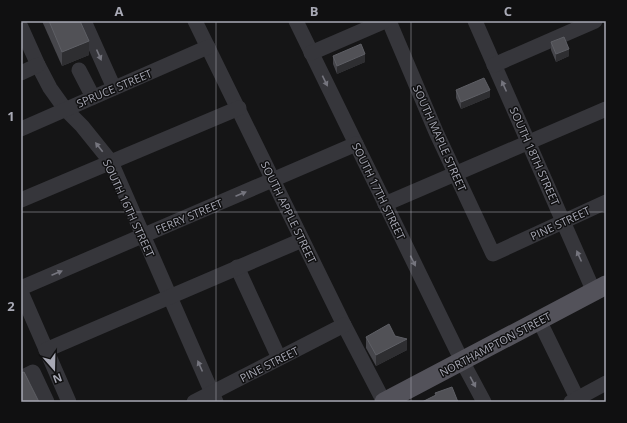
<svg xmlns="http://www.w3.org/2000/svg" width="627" height="423" font-family="'Open Sans',sans-serif">
	<style>
		.lines { fill: none; stroke-linecap: round; stroke-linejoin: round }
		.minor { stroke: #36363b; stroke-width: 15 }
		.major { stroke: #53525a; stroke-width: 19 }
		.wall { fill: #46464b }
		.shaded-wall { fill: #2e2e31 }
		.building { fill: #515156; stroke: #5e5f65 }
		.oneway { fill: #75757e }
		.grid { fill: none; stroke: #a8a9b5; stroke-width: 1; stroke-opacity: 0.55 }
		.labels { text-anchor: middle; dominant-baseline: central; stroke-width: 3; stroke-linejoin: round; paint-order: stroke }
		.street-label { font-size: 11px; fill: #a8a9b5; stroke: #101011 }
		.neatline { fill: none; stroke: #a8a9b5; stroke-width: 1.5 }
		.grid-label { font-size: 13px; text-anchor: middle; font-weight: bold; fill: #a8a9b5 }
	</style>
	<rect width="100%" height="100%" fill="#151516"/>
	<g class="lines">
		<!-- minor -->
		<g class="minor">
			<path d="M84,21L114,88"/>
			<path d="M195,21L344,325L384,402"/>
			<path d="M296,21L462,361L484,402"/>
			<path d="M389,21L436,132L493,254L606,202"/>
			<path d="M475,21L594,292"/>
			<path d="M21,27L38,65L50,88L65,109L82,126L111,162L216,402"/>
			<path d="M311,53L385,21"/>
			<path d="M494,65L595,21"/>
			<path d="M79,70L93,97"/>
			<path d="M21,73L38,65"/>
			<path d="M21,129L208,47"/>
			<path d="M21,200L239,108"/>
			<path d="M385,204L606,109"/>
			<path d="M237,267L279,358"/>
			<path d="M21,288L356,144"/>
			<path d="M21,292L69,402"/>
			<path d="M539,320L579,402"/>
			<path d="M46,350L302,240"/>
			<path d="M21,378L33,372L47,402"/>
			<path d="M194,402L344,325"/>
			<path d="M571,402L606,383"/>
		</g>
		<!-- major -->
		<path class="major" d="M384,402L606,285"/>
	</g>
	<!-- wall -->
	<g class="wall">
		<path d="M42,21H80L89,55L62,66Z"/>
		<path d="M551,42L569,56L556,62L551,50Z"/>
		<path d="M333,56L365,62L337,74L333,64Z"/>
		<path d="M456,90L490,97L461,109L456,98Z"/>
		<path d="M395,336L407,350L376,366L366,348V337Z"/>
	</g>
	<!-- shaded-wall -->
	<g class="shaded-wall">
		<path d="M89,41V55L62,66V52Z"/>
		<path d="M569,49V56L556,62V54Z"/>
		<path d="M365,54V62L337,74V66Z"/>
		<path d="M490,90V97L461,109V102Z"/>
		<path d="M407,339V350L376,366V355Z"/>
	</g>
	<!-- building -->
	<g class="building">
		<path d="M49,21H80L89,41L62,52Z"/>
		<path d="M564,37L569,49L556,54L551,42Z"/>
		<path d="M361,44L365,54L337,66L333,56Z"/>
		<path d="M484,78L490,90L461,102L456,90Z"/>
		<path d="M389,324L395,336L407,339L376,355L366,337Z"/>
		<path d="M24,372L39,402H21V373Z"/>
		<path d="M452,387L458,402H422L436,395L435,393Z"/>
	</g>
	<!-- one-way arrows -->
	<defs><path id="oneway-solid" d="M-6-.8H1V-3.2L6.5 0L1 3.2V.8H-6Z"/></defs>
	<g class="oneway">
		<use href="#oneway-solid" transform="translate(99 55) rotate(66)"/>
		<use href="#oneway-solid" transform="translate(325 81) rotate(64)"/>
		<use href="#oneway-solid" transform="translate(504 86) rotate(-114)"/>
		<use href="#oneway-solid" transform="translate(99 147) rotate(-128)"/>
		<use href="#oneway-solid" transform="translate(241 194) rotate(-23)"/>
		<use href="#oneway-solid" transform="translate(579 256) rotate(-114)"/>
		<use href="#oneway-solid" transform="translate(413 261) rotate(64)"/>
		<use href="#oneway-solid" transform="translate(57 273) rotate(-23)"/>
		<use href="#oneway-solid" transform="translate(200 366) rotate(-114)"/>
		<use href="#oneway-solid" transform="translate(473 382) rotate(62)"/>
	</g>
	<!-- grid -->
	<path class="grid" d="M216,21V402M411,21V402M21,212H606"/>
	<g class="labels">
		<!-- street labels -->
		<g class="street-label">
			<text transform="translate(114 88) rotate(-23)">SPRUCE STREET</text>
			<text transform="translate(440 138) rotate(66)">SOUTH MAPLE STREET</text>
			<text transform="translate(535 156) rotate(66)">SOUTH 18TH STREET</text>
			<text transform="translate(379 191) rotate(64)">SOUTH 17TH STREET</text>
			<text transform="translate(129 208) rotate(65)">SOUTH 16TH STREET</text>
			<text transform="translate(289 212) rotate(64)">SOUTH APPLE STREET</text>
			<text transform="translate(189 216) rotate(-23)">FERRY STREET</text>
			<text transform="translate(560 223) rotate(-25)">PINE STREET</text>
			<text transform="translate(495 344) rotate(-28)">NORTHAMPTON STREET</text>
			<text transform="translate(269 364) rotate(-27)">PINE STREET</text>
		</g>
	</g>
	<!-- border -->
	<rect width="627" height="423" fill="none" stroke="#101011" stroke-width="44"/>
	<!-- north arrow -->
	<g transform="translate(54 369) rotate(160)" stroke="#101011" stroke-width="3" paint-order="stroke">
	<path d="M0-3L7 15L0 10L-7 15Z" fill="#a8a9b5"/>
	<text y="-6" font-size="11" font-weight="bold" text-anchor="middle" fill="#a8a9b5">N</text>
	</g>
	<rect x="22" y="22" width="583" height="379" class="neatline"/>
	<g class="grid-label">
		<text x="119" y="16">A</text>
		<text x="314" y="16">B</text>
		<text x="508" y="16">C</text>
		<text x="11" y="121">1</text>
		<text x="11" y="311">2</text>
	</g>
</svg>
